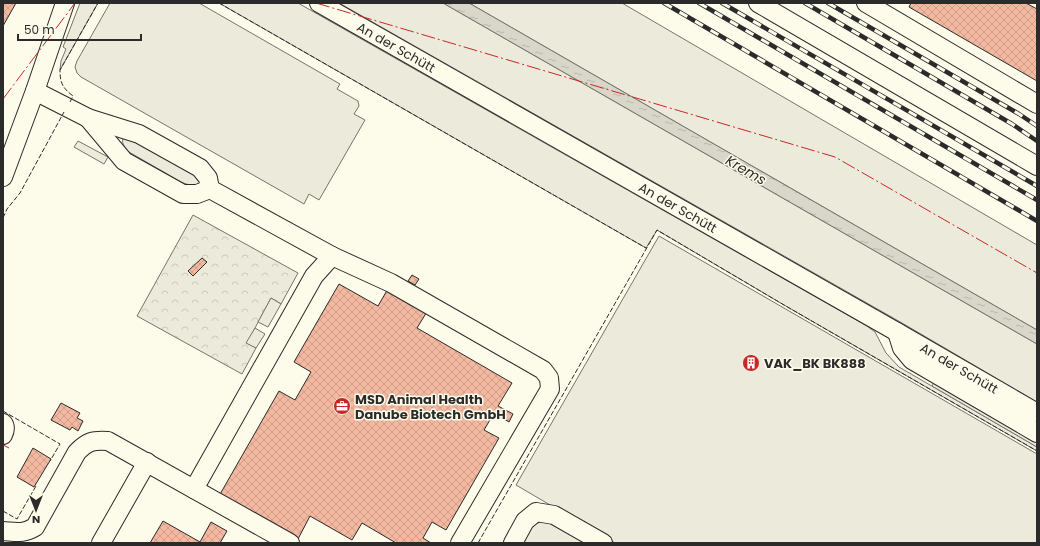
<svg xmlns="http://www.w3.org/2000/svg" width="1040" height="546" font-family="Poppins,sans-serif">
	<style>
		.grass { fill: #ecebdb; stroke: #74746e }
		.forest { fill: url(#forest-crowns); stroke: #74746e }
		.parking { fill: #eceadb; stroke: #74746e }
		.water { fill: url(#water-ripples); stroke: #74746e }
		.building { fill: url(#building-cross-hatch); stroke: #2b2b2b }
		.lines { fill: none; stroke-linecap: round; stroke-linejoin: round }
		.minor-casing { stroke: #2b2b2b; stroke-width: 20 }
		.minor { stroke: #fdfbea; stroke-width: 18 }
		.rail-casing { stroke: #2b2b2b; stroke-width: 4.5 }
		.rail { stroke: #fdfbea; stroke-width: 3; stroke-dasharray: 9; stroke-linecap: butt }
		.fence { stroke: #2b2b2b; stroke-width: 1; stroke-dasharray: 5 2; stroke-linecap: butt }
		.power { stroke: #c62828; stroke-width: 1; stroke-dasharray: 14 3 2 3; stroke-linecap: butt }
		.labels { text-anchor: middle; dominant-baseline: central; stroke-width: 3; stroke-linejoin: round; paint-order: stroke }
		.street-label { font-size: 13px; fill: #2b2b2b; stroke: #fdfbea }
		.poi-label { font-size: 13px; font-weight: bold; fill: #2b2b2b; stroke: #fdfbea; text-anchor: start }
		.water-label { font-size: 14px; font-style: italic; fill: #2b2b2b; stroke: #fdfbea }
	</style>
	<defs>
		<pattern id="forest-crowns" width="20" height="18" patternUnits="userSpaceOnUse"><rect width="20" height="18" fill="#ecebdb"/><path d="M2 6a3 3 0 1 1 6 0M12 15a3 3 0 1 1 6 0" fill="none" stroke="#cbcabc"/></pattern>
		<pattern id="water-ripples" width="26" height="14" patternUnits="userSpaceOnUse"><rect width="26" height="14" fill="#d8d7c9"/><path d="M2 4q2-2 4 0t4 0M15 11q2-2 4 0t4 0" fill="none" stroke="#bab9ad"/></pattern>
		<pattern id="building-cross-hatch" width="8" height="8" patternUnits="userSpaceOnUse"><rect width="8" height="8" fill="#f2b8a0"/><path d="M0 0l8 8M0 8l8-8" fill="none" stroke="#d09e8a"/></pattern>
	</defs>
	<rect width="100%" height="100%" fill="#fdfbea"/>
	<!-- grass -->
	<g class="grass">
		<path d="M80,3H98L60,70L61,61L66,49L63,47Z"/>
		<path d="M219,3H298L867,326L875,332L886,353L899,367L1037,447V451L784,305L657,230L646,248Z"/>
		<path d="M339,3H443L1037,344V402L902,323Z"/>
		<path d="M469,3H622L1037,245V330Z"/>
		<path d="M124,137H137L200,179V184C193,186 188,185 181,182L129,152C125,148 120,142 124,137Z"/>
		<path d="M659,236L1037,454V543H615L516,485Z"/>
		<path d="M543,521L553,522L589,543H519L535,524Z"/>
	</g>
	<!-- forest -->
	<path class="forest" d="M193,215L298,273L281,304L271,298L247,343L256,348L242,374L137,316Z"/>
	<!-- parking -->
	<g class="parking">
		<path d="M110,3H199L340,84L337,89L358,101L359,106L354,114L365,120L319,200L309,194L304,204L81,77L77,73L75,67L77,61Z"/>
		<path d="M78,141L108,157L104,164L74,147Z"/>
		<path d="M271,298L281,304L268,327L258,322Z"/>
		<path d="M255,328L265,334L256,348L246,343Z"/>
		<path d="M936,378L1037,437V447L932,386Z"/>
	</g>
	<!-- water -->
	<path class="water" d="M443,3H469L1037,330V344Z"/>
	<!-- building -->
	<g class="building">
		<path d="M3,3H16L3,26Z"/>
		<path d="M911,3H1026L1037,9V81L909,7Z"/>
		<path d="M202,258L207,262L193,276L188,271Z"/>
		<path d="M412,275L419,279L415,285L408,281Z"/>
		<path d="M339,284L378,306L389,287L428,310L417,328L512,383L498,406L513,414L509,422L494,413L484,430L499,438L446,530L432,522L423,538L431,543H396L362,523L352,540L310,516L297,541L219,496L279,391L295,400L311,372L294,362Z"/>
		<path d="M749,355L758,360L753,371L744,366Z"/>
		<path d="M61,403L80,413L77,418L83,421L78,431L72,427L70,430L51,420Z"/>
		<path d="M33,448L51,459L34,487L17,477Z"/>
		<path d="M163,521L200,542L211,522L227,531L220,543H150Z"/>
	</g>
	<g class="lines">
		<!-- minor casing -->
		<g class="minor-casing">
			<g id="minor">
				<path id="s1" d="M319,3L897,332L1037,413"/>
				<path d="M758,3L1037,166"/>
				<path d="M866,3L1037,104"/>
				<path d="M35,91L88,118L139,134L200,168L208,178L210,189L332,256L391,283L543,370L549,378L550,389L460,543"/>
				<path d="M88,118L124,161L183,194H197L210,189"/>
				<path d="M3,177L35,91L65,3"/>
				<path d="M897,332L902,348L912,360L1037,433"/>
				<path d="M3,423C6,427 5,431 3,435"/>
				<path d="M194,489L314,276L332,256"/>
				<path d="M3,531C17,532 23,534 35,527L77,452C88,441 93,440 108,441L290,543"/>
				<path d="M101,543L147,462"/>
				<path d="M513,543L525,521L536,512L554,515L603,543"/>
			</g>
		</g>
		<!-- minor -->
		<use href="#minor" class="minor"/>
		<!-- rail casing -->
		<g class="rail-casing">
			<g id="rail">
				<path d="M664,3L1037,221"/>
				<path d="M699,3L1037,200"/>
				<path d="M722,3L1037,186"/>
				<path d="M805,3L1012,124L1037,141"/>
				<path d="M828,3L1019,114L1037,126"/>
			</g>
		</g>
		<!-- rail -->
		<use href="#rail" class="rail"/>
		<!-- fence -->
		<g class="fence">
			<path d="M219,3L646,248"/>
			<path d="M70,102L73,96C63,88 60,84 60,70L98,3"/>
			<path d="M3,218L7,209L20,193L64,112"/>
			<path d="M3,411L60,444L50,461"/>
			<path d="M3,511L17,519L36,486"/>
			<path d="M478,543L657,230L784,305L1037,451"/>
		</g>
		<!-- power -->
		<g class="power">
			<path d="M316,3L835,157L1037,273"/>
			<path d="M3,99L75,3"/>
			<path d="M3,445L9,448"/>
		</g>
	</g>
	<!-- icons -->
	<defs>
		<g id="building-disc" transform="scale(0.9)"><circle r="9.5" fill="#c62828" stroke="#fdfbea"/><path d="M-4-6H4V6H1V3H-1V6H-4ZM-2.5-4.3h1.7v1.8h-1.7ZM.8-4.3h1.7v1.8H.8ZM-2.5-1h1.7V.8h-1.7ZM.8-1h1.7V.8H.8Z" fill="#fff"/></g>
		<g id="office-disc" transform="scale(0.9)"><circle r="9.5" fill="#c62828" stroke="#fdfbea"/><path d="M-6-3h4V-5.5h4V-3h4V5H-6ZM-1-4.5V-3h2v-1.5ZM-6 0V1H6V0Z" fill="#fff"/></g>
	</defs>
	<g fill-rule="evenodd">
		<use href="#building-disc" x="751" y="363"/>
		<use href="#office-disc" x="342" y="406"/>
	</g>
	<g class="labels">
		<!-- street labels -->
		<g class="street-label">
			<text stroke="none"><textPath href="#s1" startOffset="89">An der Schütt</textPath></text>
			<text stroke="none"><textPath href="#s1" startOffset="413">An der Schütt</textPath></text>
			<text stroke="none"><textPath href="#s1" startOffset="737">An der Schütt</textPath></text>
		</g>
		<!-- poi labels -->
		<g class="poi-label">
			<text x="764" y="363">VAK_BK BK888</text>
			<text x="355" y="399">MSD Animal Health<tspan x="355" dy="15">Danube Biotech GmbH</tspan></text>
		</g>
		<!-- water labels -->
		<g class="water-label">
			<text transform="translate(746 170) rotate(30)">Krems</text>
		</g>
	</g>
	<!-- border -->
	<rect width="1040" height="546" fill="none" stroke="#2b2b2b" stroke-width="8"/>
	<!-- north arrow -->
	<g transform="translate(36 510) rotate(180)" stroke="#fdfbea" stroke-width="3" paint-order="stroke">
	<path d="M0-3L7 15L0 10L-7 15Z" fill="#2b2b2b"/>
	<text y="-6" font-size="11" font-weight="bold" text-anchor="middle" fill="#2b2b2b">N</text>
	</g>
	<!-- scale -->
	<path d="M18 34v6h123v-6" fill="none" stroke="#2b2b2b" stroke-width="2"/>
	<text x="24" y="34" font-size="12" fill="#2b2b2b" stroke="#fdfbea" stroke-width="3" paint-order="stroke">50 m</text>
</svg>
